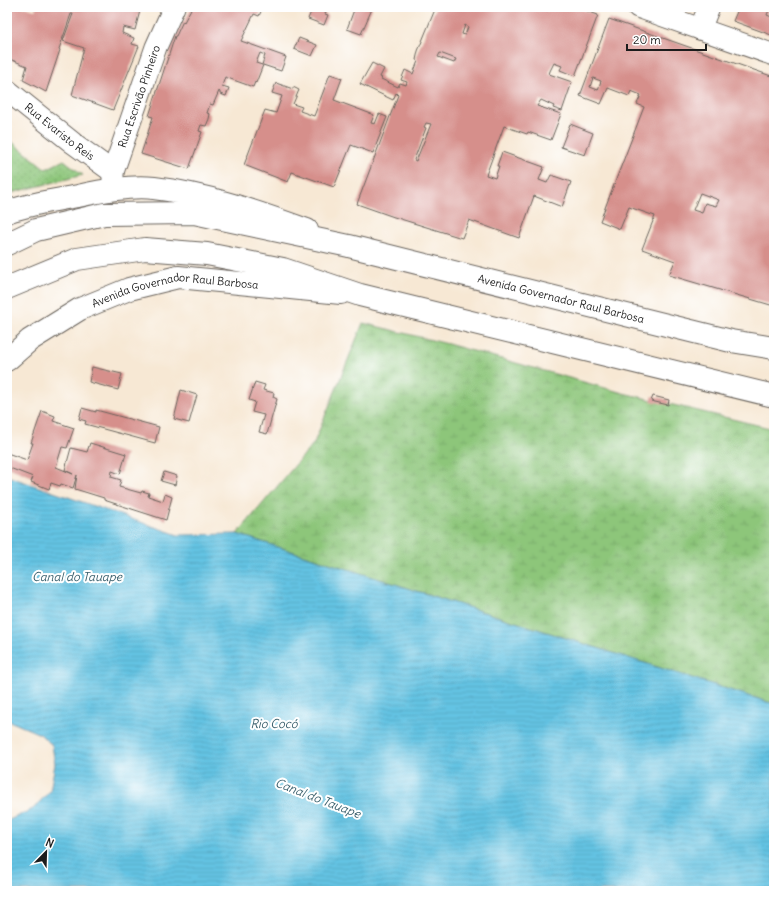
<svg xmlns="http://www.w3.org/2000/svg" width="781" height="898" font-family="Delius,sans-serif">
	<style>
		.green { fill: url(#green-dots); stroke: #54714b }
		.wetland { fill: url(#wetland-marsh); stroke: #54714b }
		.water { fill: url(#water-rules); stroke: #407080 }
		.building { fill: #d68f8b; fill-rule: evenodd }
		.lines { fill: none; stroke-linecap: round; stroke-linejoin: round }
		.minor-casing { stroke: #69635c; stroke-width: 23 }
		.secondary-casing { stroke: #69635c; stroke-width: 24 }
		.trunk-casing { stroke: #69635c; stroke-width: 24 }
		.minor { stroke: #fff; stroke-width: 21 }
		.secondary { stroke: #fff; stroke-width: 22 }
		.trunk { stroke: #fff; stroke-width: 22 }
		.labels { text-anchor: middle; dominant-baseline: central; stroke-width: 4; stroke-linejoin: round; paint-order: stroke }
		.street-label { font-size: 11px; fill: #1c1c1c; stroke: #fff }
		.water-label { font-size: 12px; font-style: italic; fill: #395f6c; stroke: #fff }
	</style>
	<defs>
		<pattern id="green-dots" width="8" height="8" patternUnits="userSpaceOnUse"><rect width="8" height="8" fill="#8dc67a"/><path d="M2 2h.1M6 6h.1" fill="none" stroke="#79aa69" stroke-width="1.8" stroke-linecap="round"/></pattern>
		<pattern id="wetland-marsh" width="20" height="14" patternUnits="userSpaceOnUse"><rect width="20" height="14" fill="#8dc67a"/><path d="M1 5h8M5 5V1M11 12h8M15 12V8" fill="none" stroke="#79aa69"/></pattern>
		<pattern id="water-rules" width="6" height="5" patternUnits="userSpaceOnUse"><rect width="6" height="5" fill="#64c3e3"/><path d="M0 2.5h6" fill="none" stroke="#56a7c2"/></pattern>
	</defs>
	<rect width="100%" height="100%" fill="#fff"/>
	<filter id="ink" filterUnits="userSpaceOnUse"><feTurbulence type="fractalNoise" baseFrequency=".025" numOctaves="2"/><feDisplacementMap in="SourceGraphic" scale="8" xChannelSelector="R" yChannelSelector="G"/><feConvolveMatrix kernelMatrix="1 2 1 2 8 2 1 2 1" color-interpolation-filters="sRGB"/></filter>
	<filter id="wash" filterUnits="userSpaceOnUse"><feTurbulence type="fractalNoise" baseFrequency=".012" numOctaves="4" result="noise"/><feDisplacementMap in="SourceGraphic" scale="16" xChannelSelector="R" yChannelSelector="G"/><feGaussianBlur stdDeviation="0.9" result="paint"/><feColorMatrix in="noise" values="0 0 0 0 0 0 0 0 0 0 0 0 0 0 0 0 0 1.4 0 .05"/><feComposite in="paint" operator="in"/></filter>
	<g filter="url(#wash)">
		<rect width="100%" height="100%" fill="#f7e8d4"/>
		<!-- green -->
		<path class="green" d="M7,138L46,169L64,160L83,175L7,194Z"/>
		<!-- wetland -->
		<path class="wetland" d="M363,323L448,344L623,393L774,429V704L237,534L314,443Z"/>
		<!-- water -->
		<path class="water" d="M7,476L178,535L237,534L774,704V891H7V821L33,809L50,791L55,764L52,745L40,734L7,720Z"/>
		<g id="blocks">
			<!-- building -->
			<g class="building">
				<path d="M7,7H26L35,10L36,7H141L135,30L123,27L122,33L134,38L132,44L139,46L113,110L72,95L84,48L63,41L73,14H71L59,49L60,50L46,92L23,80L27,66L7,58Z"/>
				<path d="M192,7H263L259,16L254,14L241,41L286,57L281,71L263,65L256,83L255,82L253,87L225,77L222,86L229,88L226,96L220,94V92L219,91L213,105L210,104L207,113L210,114L209,119L206,126L201,125L199,131L202,132L189,169L141,154L153,117L149,116L175,36H176L183,21L184,22ZM260,53L265,55L262,65L256,63Z"/>
				<path d="M313,7H328L325,14L328,15L324,25L308,19Z"/>
				<path d="M355,7H371L372,9L361,34L347,29Z"/>
				<path d="M436,7H537L548,11L550,7H576L598,15L575,76L560,70L562,66L554,63L550,71L549,74L572,82L562,111L553,108L554,106L541,100L537,106L561,114L551,140L528,132L527,134L504,126L486,175L495,178L499,166H497L502,152L544,167L539,180L547,183L551,175L571,182L562,207L534,196L519,238L469,220L462,238L394,217L357,204L398,95L396,93L393,100L360,84L372,63L384,69L380,77L382,78L381,79L398,87L400,83L406,85L407,82L401,80L405,70L413,74L418,61L416,60L418,51ZM465,25L468,27L465,35L462,34ZM440,53L456,59L454,63L438,57ZM426,123L431,124L416,161L414,160L426,128L424,127Z"/>
				<path d="M739,7H774V12L769,10L767,15L774,18V36L733,21Z"/>
				<path d="M609,19L774,77V306L669,275L675,261L642,249L655,216L629,207L620,229L600,221L644,107L637,104L641,95L631,91L629,96L608,88L601,104L580,96ZM593,78L601,81L598,90L590,87ZM700,193L719,200L716,206L705,203L702,213L693,210Z"/>
				<path d="M299,38L317,45L312,56L294,49Z"/>
				<path d="M330,74L342,78L334,100L374,115L371,123L375,124L379,114L387,117L373,153L351,145L334,187L292,172L288,182L244,165L265,110L276,113L282,96L272,93L276,83L293,89V87L299,90L293,104L302,107L300,111L314,116Z"/>
				<path d="M570,124L593,133L585,155L561,147Z"/>
				<path d="M92,367L122,374L118,390L89,382Z"/>
				<path d="M255,382L265,385L263,390L274,393L273,397L277,399L267,434L259,432L264,415L252,412L255,402L249,400Z"/>
				<path d="M181,390L197,395L189,423L174,419Z"/>
				<path d="M653,396L669,400L668,405L651,401Z"/>
				<path d="M82,408L96,412V410L159,427L155,443L85,424L86,421L79,419Z"/>
				<path d="M42,411L55,416L53,421L74,428L67,448L62,447L56,467L73,474L65,470L71,448L87,452L90,443L126,454L120,474L112,471L111,477L121,480L119,487L141,493L142,491L149,493L148,496L163,501L165,494L172,497L166,520L104,500V498L75,489L77,475L73,488L61,484L60,486L51,483L49,489L31,482L33,477L7,467V453L27,460L33,443H31Z"/>
				<path d="M164,472L177,476L175,485L161,481Z"/>
			</g>
		</g>
	</g>
	<g filter="url(#ink)">
		<use href="#blocks" fill-opacity="0" stroke="#69635c" stroke-width="1"/>
		<g class="lines">
			<!-- minor casing -->
			<g class="minor-casing">
				<g id="minor">
					<path d="M638,7L774,55"/>
					<path d="M700,29L709,7"/>
					<path id="s1" d="M7,90L73,143L113,172"/>
					<path id="s2" d="M113,189V172L156,47L174,7"/>
				</g>
			</g>
			<!-- secondary casing -->
			<g class="secondary-casing">
				<g id="secondary">
					<path d="M7,212C30,204 54,200 78,196C101,191 131,185 154,188C206,194 257,212 307,230"/>
					<path id="s3" d="M7,360L30,340L80,309L129,289L178,277L341,293"/>
				</g>
			</g>
			<!-- trunk casing -->
			<g class="trunk-casing">
				<g id="trunk">
					<path id="s4" d="M7,244L36,230L104,214L194,213L349,246L731,341L774,348"/>
					<path d="M7,288L77,259L145,249L207,254L283,269L360,295L774,396"/>
				</g>
			</g>
			<!-- minor -->
			<use href="#minor" class="minor"/>
			<!-- secondary -->
			<use href="#secondary" class="secondary"/>
			<!-- trunk -->
			<use href="#trunk" class="trunk"/>
		</g>
	</g>
	<g class="labels">
		<!-- street labels -->
		<g class="street-label">
			<text stroke="none"><textPath href="#s2" startOffset="97">Rua Escrivão Pinheiro</textPath></text>
			<text stroke="none"><textPath href="#s1" startOffset="67">Rua Evaristo Reis</textPath></text>
			<text stroke="none"><textPath href="#s3" startOffset="188">Avenida Governador Raul Barbosa</textPath></text>
			<text stroke="none"><textPath href="#s4" startOffset="569">Avenida Governador Raul Barbosa</textPath></text>
		</g>
		<!-- water labels -->
		<g class="water-label">
			<text x="77" y="576">Canal do Tauape</text>
			<text x="274" y="723">Rio Cocó</text>
			<text transform="translate(318 798) rotate(21)">Canal do Tauape</text>
		</g>
	</g>
	<!-- margin -->
	<rect width="781" height="898" fill="none" stroke="#fff" stroke-width="24"/>
	<!-- north arrow -->
	<g transform="translate(46 852) rotate(23)" stroke="#ffffff" stroke-width="3" paint-order="stroke">
	<path d="M0-3L7 15L0 10L-7 15Z" fill="#1c1c1c"/>
	<text y="-6" font-size="11" font-weight="bold" text-anchor="middle" fill="#1c1c1c">N</text>
	</g>
	<!-- scale -->
	<path d="M627 44v6h79v-6" fill="none" stroke="#1c1c1c" stroke-width="2"/>
	<text x="633" y="44" font-size="12" fill="#1c1c1c" stroke="#ffffff" stroke-width="3" paint-order="stroke">20 m</text>
</svg>
